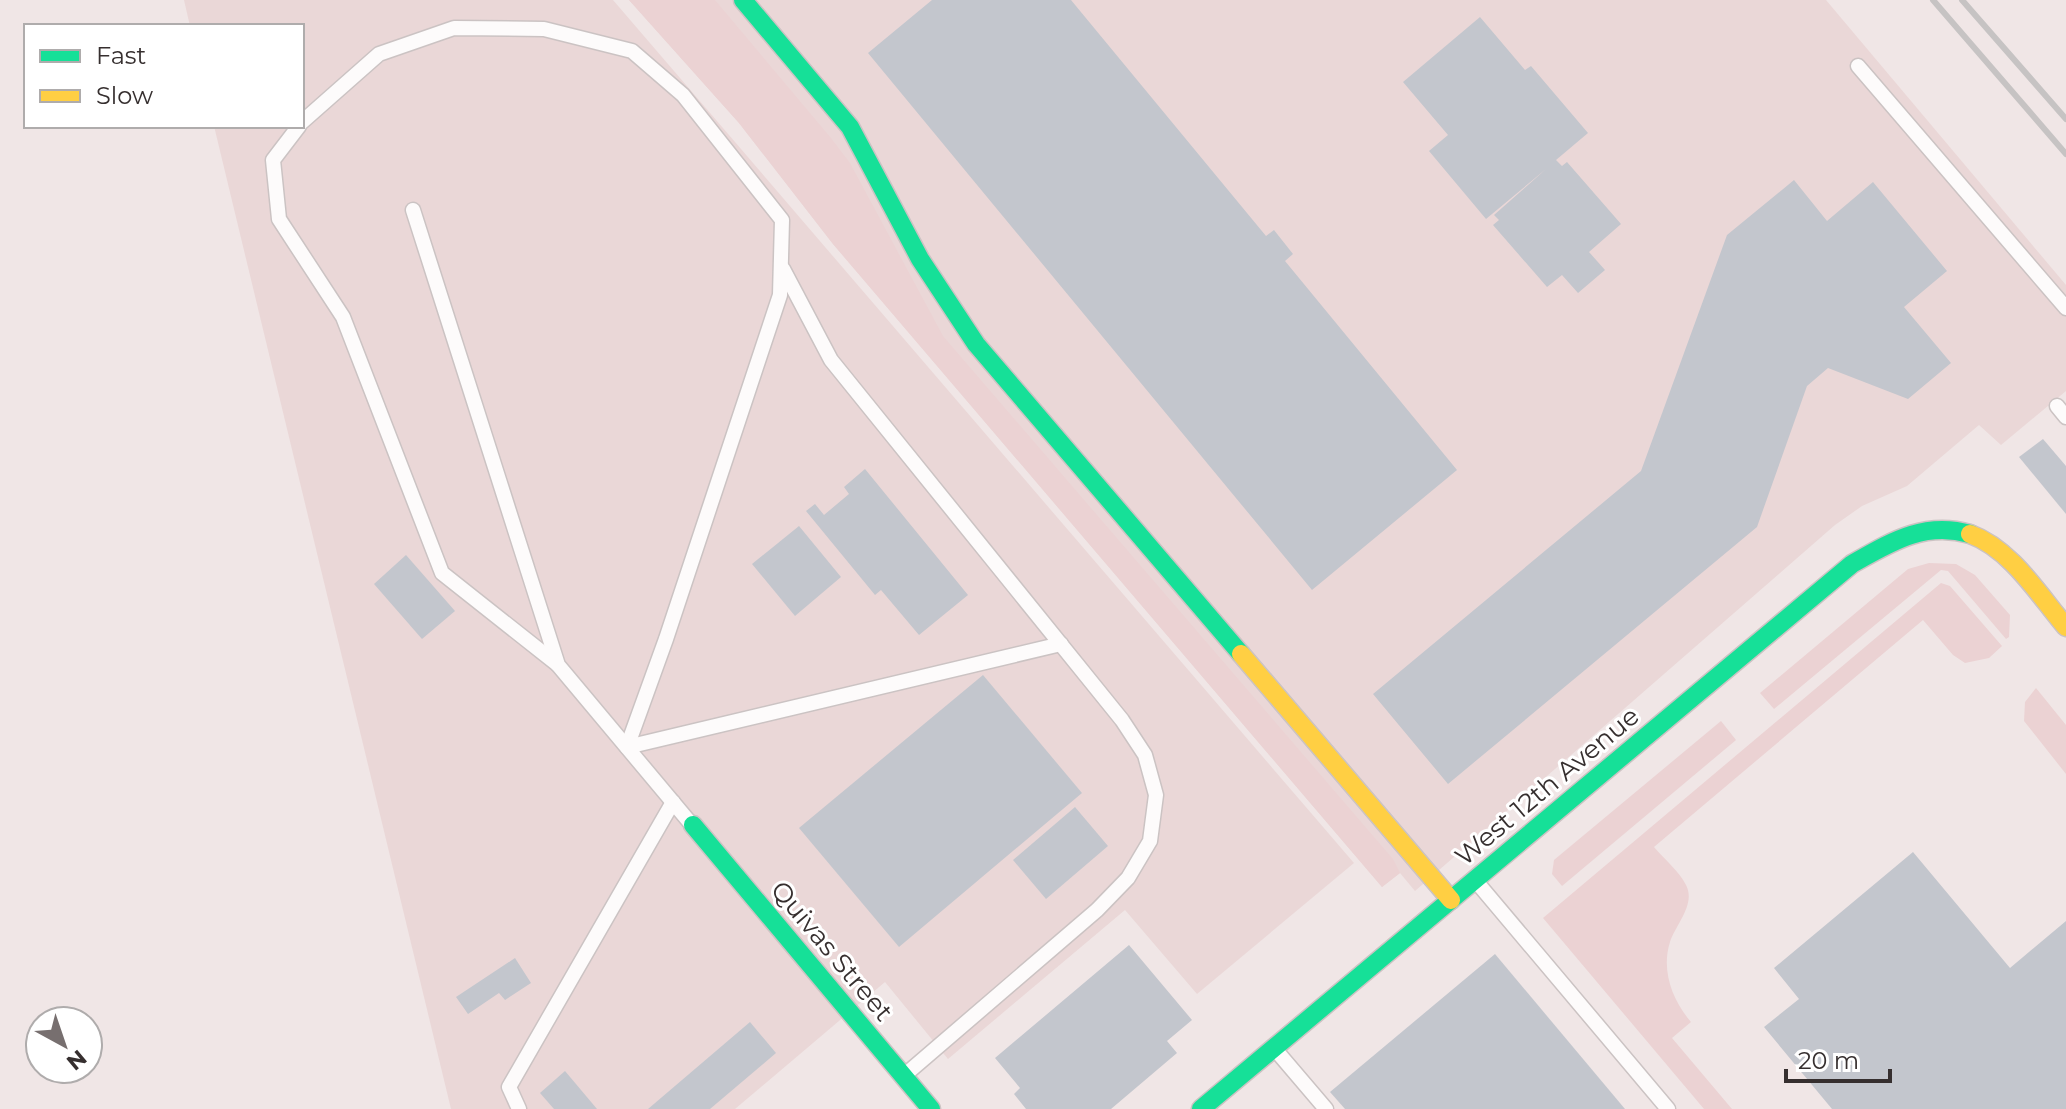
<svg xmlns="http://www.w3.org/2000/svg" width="2066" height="1109" font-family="Montserrat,sans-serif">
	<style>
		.built { fill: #ead7d7 }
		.green { fill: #ebd2d3 }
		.building { fill: #c3c6cd }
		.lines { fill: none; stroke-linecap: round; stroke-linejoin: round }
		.lane-casing { stroke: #cbc3c3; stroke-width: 17 }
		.fast-casing { stroke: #cbc3c3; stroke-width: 21 }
		.slow-casing { stroke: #cbc3c3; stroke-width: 21 }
		.lane { stroke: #fdfbfb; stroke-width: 14 }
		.fast { stroke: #16e098; stroke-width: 18 }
		.slow { stroke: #ffcf43; stroke-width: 18 }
		.rail { stroke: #c6c3c3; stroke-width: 6 }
		.labels { text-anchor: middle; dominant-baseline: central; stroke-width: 6; stroke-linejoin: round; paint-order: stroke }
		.street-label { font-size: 26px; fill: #362f2f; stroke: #fff }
	</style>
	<rect width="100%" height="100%" fill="#f0e6e6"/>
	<!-- built -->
	<g class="built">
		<path d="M184,0H613L1354,863L1197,994L1125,910L948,1059L885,982L735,1109H451L214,126H302V26H190Z"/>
		<path d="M629,0H1826L2066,285V391L2001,445L1979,425L1907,486L1862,506L1835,525L1415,891L1400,873L1382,887L833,244L739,123Z"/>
	</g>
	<!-- green -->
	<g class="green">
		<path d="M629,0H715L831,138L850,163L943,336L1393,859L1400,873L1382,887L833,244L739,123Z"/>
		<path d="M1929,563L1956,564L1975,575L2010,615L2009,637L2006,639L1948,571L1941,570L1774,709L1760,693L1908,569Z"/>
		<path d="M1941,583L1950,586L2002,646L1989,658L1965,663L1953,655L1923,620L1654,847C1664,859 1679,871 1686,885C1696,904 1676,924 1670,942C1661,970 1672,1000 1691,1022L1672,1038L1732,1109H1704L1543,918Z"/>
		<path d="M2036,688L2066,725V774L2024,721L2025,702Z"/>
		<path d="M1721,721L1736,740L1562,886L1552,874L1554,860Z"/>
	</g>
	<!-- building -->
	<g class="building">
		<path d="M932,0H1071L1266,236L1274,230L1293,254L1285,261L1457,470L1312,590L868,53Z"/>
		<path d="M1480,17L1525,70L1531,66L1588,133L1556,160L1562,166L1567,162L1621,224L1589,252L1605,270L1578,293L1562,275L1547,287L1493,225L1499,220L1494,215L1546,169L1486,219L1429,151L1448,135L1403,82Z"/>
		<path d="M1794,180L1827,221L1873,182L1947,271L1904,307L1951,363L1908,399L1828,368L1807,386L1757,527L1448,784L1373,694L1641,471L1727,235Z"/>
		<path d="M2043,439L2066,466V514L2019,457Z"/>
		<path d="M865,469L968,595L919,635L881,590L875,595L806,511L815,504L824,515L849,494L844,487Z"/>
		<path d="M799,526L841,577L795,616L752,564Z"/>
		<path d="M406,555L455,611L422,639L374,584Z"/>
		<path d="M983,675L1082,793L899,947L799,828Z"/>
		<path d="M1075,807L1108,846L1046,899L1013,860Z"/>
		<path d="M1913,852L2010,968L2066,921V1109H1832L1764,1027L1799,999L1774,968Z"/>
		<path d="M1129,945L1192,1020L1167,1041L1177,1053L1111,1109H1026L1014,1094L1020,1088L995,1058Z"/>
		<path d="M1495,954L1625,1109H1345L1330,1092Z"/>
		<path d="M515,958L531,983L505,1000L499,993L468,1014L456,997Z"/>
		<path d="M750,1022L776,1053L710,1109H648Z"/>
		<path d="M565,1071L597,1109H554L540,1093Z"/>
	</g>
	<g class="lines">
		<!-- lane casing -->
		<g class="lane-casing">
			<g id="lane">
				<path d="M1858,66L2066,308"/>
				<path d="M302,122L379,54L454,28L544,29L632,51L683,95L782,220L780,295L666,639L627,747"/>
				<path d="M299,126L273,160L279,219L343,317L442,573L557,664"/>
				<path d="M413,210L558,665L692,825"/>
				<path d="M783,269L831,360L1122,720L1145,755L1156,795L1150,841L1128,878L1097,910L906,1074"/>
				<path d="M2057,406L2066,417"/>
				<path d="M627,747L1061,644"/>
				<path d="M1475,880L1668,1109"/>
				<path d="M1274,1048L1326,1109"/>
				<path d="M519,1109L509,1087L673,802"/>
			</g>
		</g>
		<!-- fast casing -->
		<g class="fast-casing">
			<g id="fast">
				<path d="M743,0L850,127L920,259L976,344L1241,654"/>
				<path d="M693,825L931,1109"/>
				<path d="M1201,1109L1852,564C1891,542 1924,521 1970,534"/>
			</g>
		</g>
		<!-- slow casing -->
		<g class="slow-casing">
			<g id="slow">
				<path d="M1970,534C2011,549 2039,595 2066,627"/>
				<path d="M1241,654L1451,900"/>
			</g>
		</g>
		<!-- lane -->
		<use href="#lane" class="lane"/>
		<!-- fast -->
		<use href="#fast" class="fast"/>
		<!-- slow -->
		<use href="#slow" class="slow"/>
		<!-- rail -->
		<g class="rail">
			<path d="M1933,0L2066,154"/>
			<path d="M1962,0L2066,119"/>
		</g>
	</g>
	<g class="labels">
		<!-- street labels -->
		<g class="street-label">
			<text transform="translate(1547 786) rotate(-40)">West 12th Avenue</text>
			<text transform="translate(832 951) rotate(50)">Quivas Street</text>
		</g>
	</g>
	<!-- legend -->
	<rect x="24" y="24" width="280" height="104" fill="#ffffff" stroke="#afacac" stroke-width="2"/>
	<rect x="40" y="50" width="40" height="12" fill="#16e098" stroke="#afacac" stroke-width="2"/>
	<text x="96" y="64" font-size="24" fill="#362f2f">Fast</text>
	<rect x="40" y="90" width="40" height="12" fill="#ffcf43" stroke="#afacac" stroke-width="2"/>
	<text x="96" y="104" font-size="24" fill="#362f2f">Slow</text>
	<!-- north arrow -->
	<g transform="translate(64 1045) rotate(140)"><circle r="38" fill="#ffffff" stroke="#afacac" stroke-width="2"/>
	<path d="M0-6L14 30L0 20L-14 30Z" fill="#776f6f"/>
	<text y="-12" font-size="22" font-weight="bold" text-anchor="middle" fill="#362f2f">N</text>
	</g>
	<!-- scale -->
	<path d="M1786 1069v12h104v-12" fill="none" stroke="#362f2f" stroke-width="4"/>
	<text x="1798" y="1069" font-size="24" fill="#362f2f" stroke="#ffffff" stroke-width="6" paint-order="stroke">20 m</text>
</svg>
